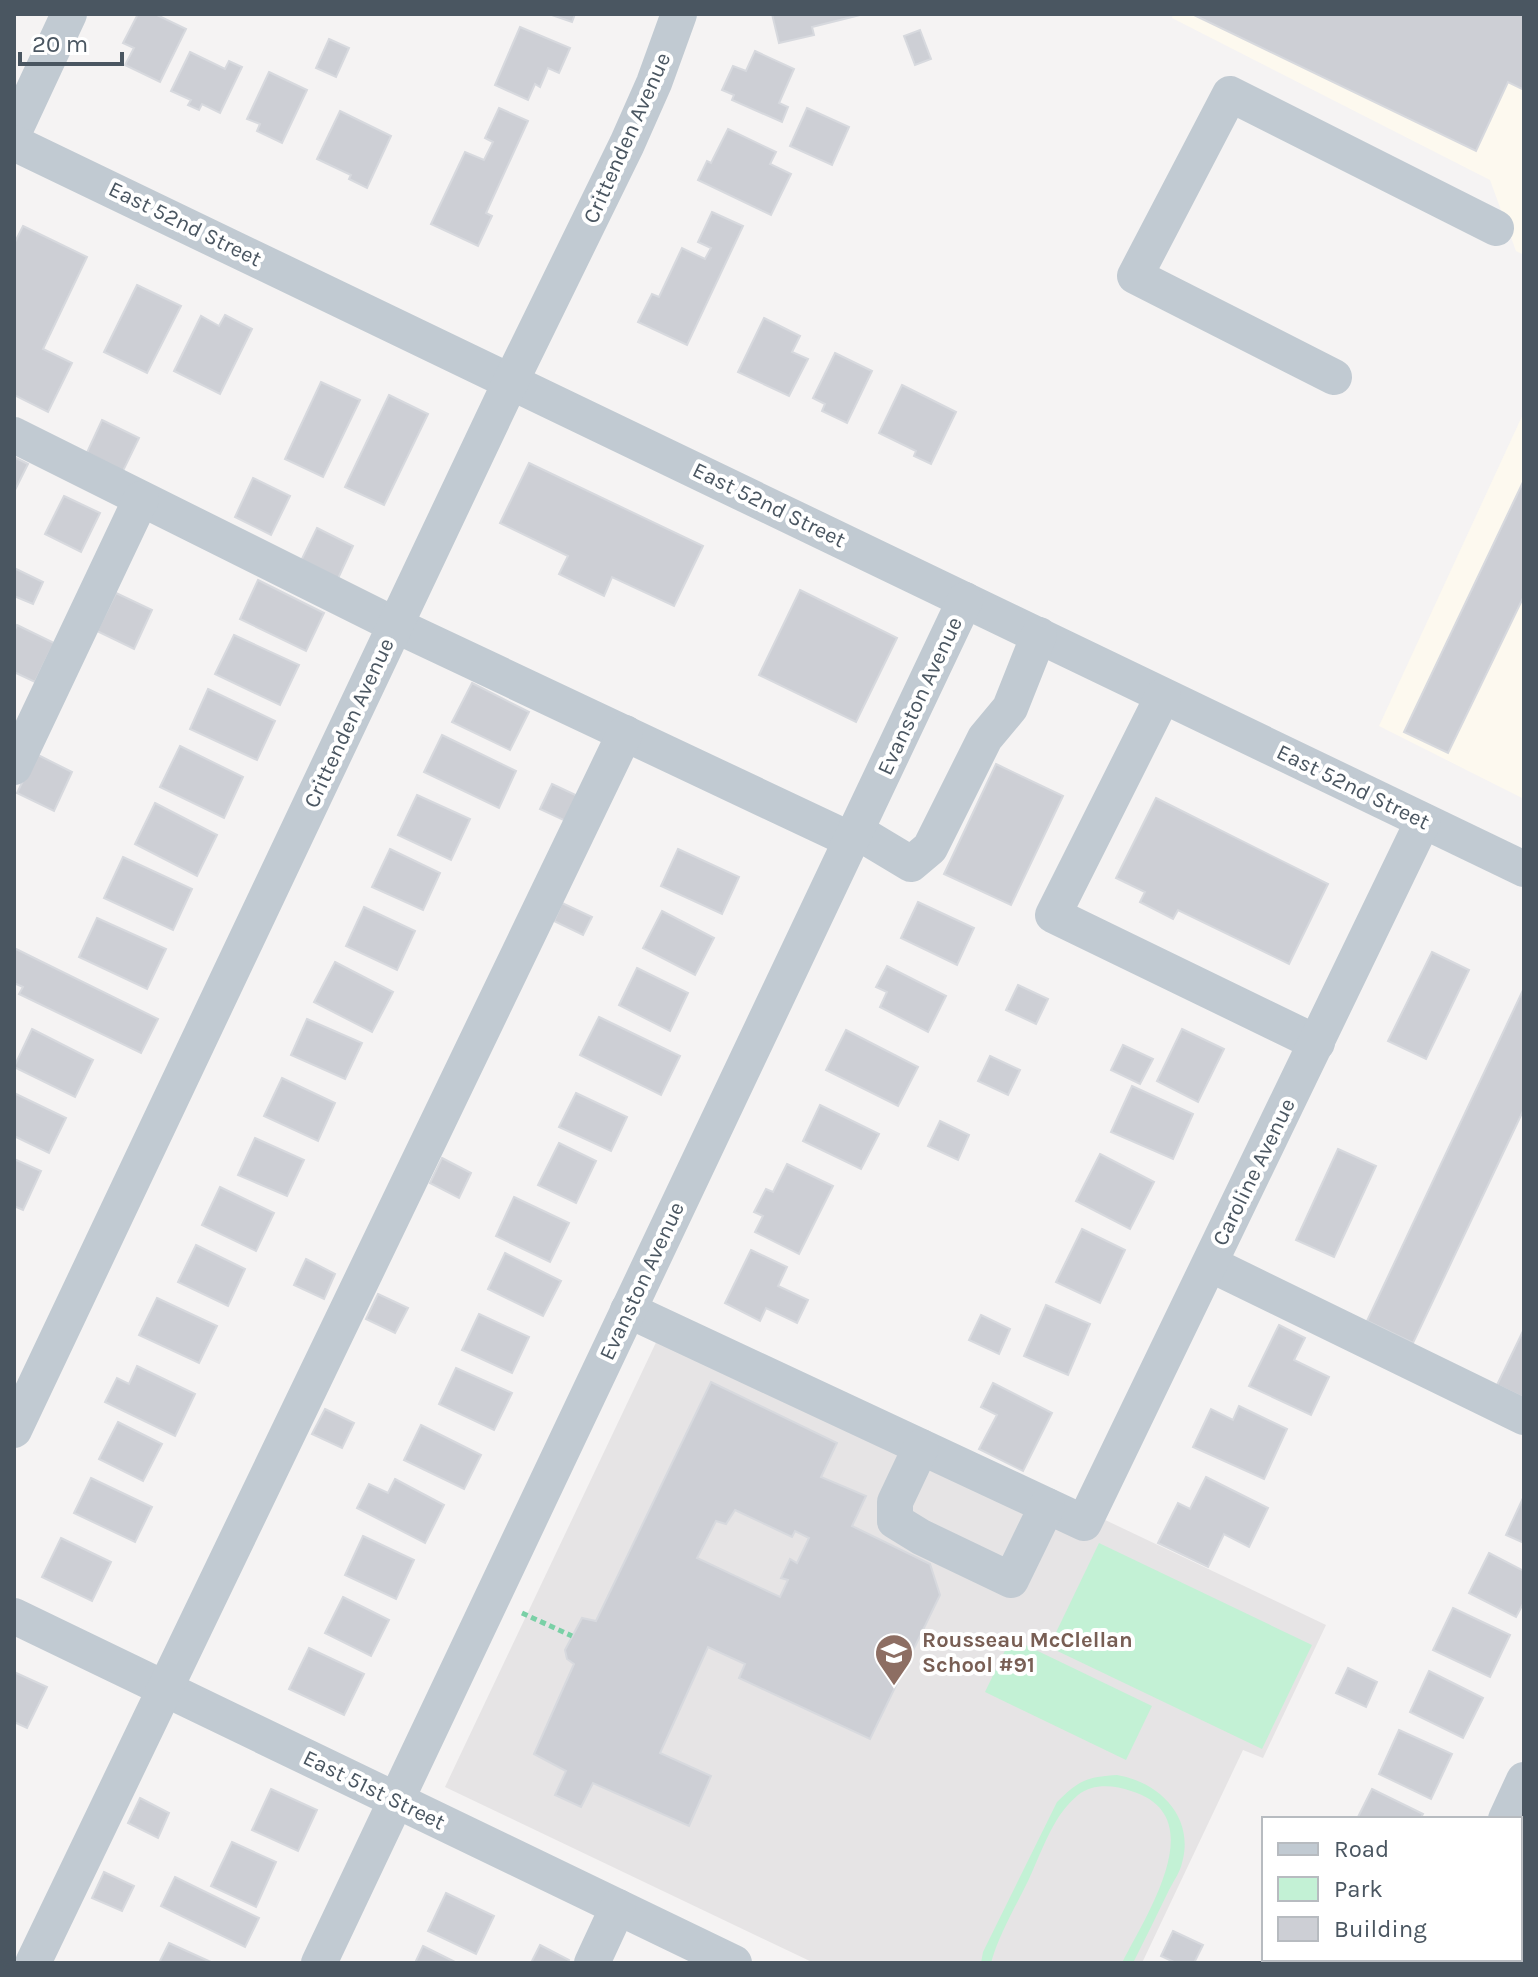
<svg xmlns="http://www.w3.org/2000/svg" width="1538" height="1977" font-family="Karla,sans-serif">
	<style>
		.commercial { fill: #fdf9ef }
		.education { fill: #e6e4e5 }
		.green { fill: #c3f1d5 }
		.building { fill: #cdcfd5; stroke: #d7d9de; stroke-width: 2; fill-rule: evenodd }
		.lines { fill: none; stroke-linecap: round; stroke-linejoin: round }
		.path { stroke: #7ad0a6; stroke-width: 5; stroke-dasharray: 6 4; stroke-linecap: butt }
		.minor { stroke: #c1cad2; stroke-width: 36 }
		.labels { text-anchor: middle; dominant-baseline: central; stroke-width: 8; stroke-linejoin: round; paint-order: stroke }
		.street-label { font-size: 22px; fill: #4a5661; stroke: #fff }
		.education-label { font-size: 22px; font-weight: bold; fill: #785e54; stroke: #fff; text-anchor: start }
	</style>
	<rect width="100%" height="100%" fill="#f5f3f3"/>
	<!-- commercial -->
	<g class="commercial">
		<path d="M1173,14H1524V255L1516,251L1490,180L1172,18Z"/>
		<path d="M1524,412V799L1379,726Z"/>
	</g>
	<!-- education -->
	<path class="education" d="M670,1313L1326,1625L1263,1758L1243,1750L1142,1963H814L445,1787Z"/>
	<!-- green -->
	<g class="green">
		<path d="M1099,1543L1312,1645L1262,1749L1049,1647Z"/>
		<path d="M1011,1638L1152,1706L1126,1760L985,1692Z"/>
		<path d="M1117,1775C1159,1782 1195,1817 1182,1863C1180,1872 1173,1882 1169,1890C1157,1915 1145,1939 1133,1963H1122C1145,1916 1214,1816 1131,1791C1114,1785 1093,1783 1078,1795C1071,1801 1063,1810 1058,1818C1046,1837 1038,1859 1029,1879C1016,1906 999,1934 991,1963H981L983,1952L1057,1802C1079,1780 1087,1777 1117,1775Z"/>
	</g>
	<!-- building -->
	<g class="building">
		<path d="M138,14H155L186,29L160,82L125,65L134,48L123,43Z"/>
		<path d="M549,14H575L572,22Z"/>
		<path d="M772,14H864L812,27L814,35L779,43Z"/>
		<path d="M1192,14H1524V90L1508,82L1476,151Z"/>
		<path d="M520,27L570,48L559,73L548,68L540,87L535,84L528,100L495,85Z"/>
		<path d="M920,30L931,59L915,65L904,36Z"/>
		<path d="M329,39L349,48L336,77L316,68Z"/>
		<path d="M755,51L794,69L779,103L788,107L782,122L732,100L734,95L722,90L733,66L746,71Z"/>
		<path d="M190,52L225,69L229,61L242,67L220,113L202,104L199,110L188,105L191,100L171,91Z"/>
		<path d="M269,72L307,90L282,143L257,131L260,124L247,119Z"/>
		<path d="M499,108L528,121L486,213L492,216L478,246L431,224L465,152L484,160L493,142L485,138Z"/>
		<path d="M807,108L849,127L832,165L790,146Z"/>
		<path d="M340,111L391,136L367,188L349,179L351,175L317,159Z"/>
		<path d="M728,129L776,152L770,164L791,174L771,215L698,180L707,161L711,163Z"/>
		<path d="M712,212L743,226L687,345L638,322L652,294L659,297L682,248L705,259L711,248L698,242Z"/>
		<path d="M23,226L87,257L43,349L72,363L48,412L14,395V244Z"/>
		<path d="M137,285L181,306L147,373L104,352Z"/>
		<path d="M225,315L252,329L220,394L174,371L201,316L219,326Z"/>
		<path d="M764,318L800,336L792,352L808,359L789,396L738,372Z"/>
		<path d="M835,353L872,371L847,423L822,411L825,404L813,398Z"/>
		<path d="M321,382L360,400L323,477L285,459Z"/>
		<path d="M902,385L956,412L931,464L914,456L916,451L879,433Z"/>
		<path d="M389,395L428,414L384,505L345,487Z"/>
		<path d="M102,420L139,438L120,477L84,459Z"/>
		<path d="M14,457L28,464L14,492Z"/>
		<path d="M529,463L703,546L674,606L612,577L604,596L559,574L568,556L500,523Z"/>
		<path d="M253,478L290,496L271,535L235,517Z"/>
		<path d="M1524,480V596L1448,753L1404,732Z"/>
		<path d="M64,496L100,513L81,552L45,534Z"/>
		<path d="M317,528L353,546L335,585L298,567Z"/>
		<path d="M14,568L43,582L33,604L14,596Z"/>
		<path d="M258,580L324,613L306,651L240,619Z"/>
		<path d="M800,590L897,638L856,722L759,675Z"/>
		<path d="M116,593L152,610L134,649L97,631Z"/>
		<path d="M17,625L54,643L35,682L14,672V632Z"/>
		<path d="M234,635L299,665L280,705L215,674Z"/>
		<path d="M472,683L529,712L510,750L452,722Z"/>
		<path d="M208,689L275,721L257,760L190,729Z"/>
		<path d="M442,735L516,771L499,808L424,772Z"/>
		<path d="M180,746L243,777L224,818L160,787Z"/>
		<path d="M36,754L72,772L54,811L17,793Z"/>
		<path d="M996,764L1063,796L1011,905L944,874Z"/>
		<path d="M552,784L582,798L570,823L540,809Z"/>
		<path d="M417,795L470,819L451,860L398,835Z"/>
		<path d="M1156,798L1328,884L1289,964L1178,910L1173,919L1140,902L1145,892L1116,878Z"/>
		<path d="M155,803L217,835L197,876L135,844Z"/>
		<path d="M390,849L440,873L423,910L372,887Z"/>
		<path d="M678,849L739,877L722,914L661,886Z"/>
		<path d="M123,857L192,889L173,930L104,898Z"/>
		<path d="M918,902L974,928L957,965L901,938Z"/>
		<path d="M562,903L592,917L583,935L554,921Z"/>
		<path d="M364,907L415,931L397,970L346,946Z"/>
		<path d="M662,911L714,938L695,975L643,948Z"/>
		<path d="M97,918L166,949L147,989L79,957Z"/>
		<path d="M14,948L158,1019L141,1053L19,994L23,987L14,983Z"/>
		<path d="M1432,952L1469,970L1426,1059L1388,1041Z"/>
		<path d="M335,962L393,992L372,1032L314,1002Z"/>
		<path d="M887,966L946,996L928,1032L880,1007L887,992L876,987Z"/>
		<path d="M637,968L688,993L670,1031L619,1005Z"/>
		<path d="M1018,985L1048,999L1036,1024L1006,1010Z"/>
		<path d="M1524,988V1109L1413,1343L1367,1321Z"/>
		<path d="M599,1017L680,1056L661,1095L580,1055Z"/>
		<path d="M307,1019L362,1043L345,1079L291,1055Z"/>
		<path d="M32,1029L93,1060L75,1097L14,1067Z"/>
		<path d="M1182,1029L1224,1049L1198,1102L1157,1081Z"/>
		<path d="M846,1030L918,1067L898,1106L826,1070Z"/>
		<path d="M1123,1045L1153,1059L1140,1084L1111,1070Z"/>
		<path d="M990,1056L1020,1070L1008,1095L978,1081Z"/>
		<path d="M282,1078L335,1103L318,1141L264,1116Z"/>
		<path d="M1132,1086L1193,1114L1173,1159L1111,1132Z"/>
		<path d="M14,1093L66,1118L49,1153L14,1136Z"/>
		<path d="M576,1093L627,1117L611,1151L559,1127Z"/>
		<path d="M820,1105L879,1134L861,1169L803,1141Z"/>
		<path d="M940,1121L969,1135L958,1160L928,1146Z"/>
		<path d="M255,1138L304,1160L287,1196L238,1175Z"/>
		<path d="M559,1143L596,1161L576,1203L538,1185Z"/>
		<path d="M1338,1149L1376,1166L1334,1257L1296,1240Z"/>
		<path d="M1100,1154L1154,1182L1130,1229L1076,1201Z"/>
		<path d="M442,1158L471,1173L459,1198L430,1183Z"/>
		<path d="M14,1159L41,1171L23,1210L14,1206Z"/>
		<path d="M787,1164L833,1186L799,1254L755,1232L763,1216L754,1212L766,1189L773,1192Z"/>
		<path d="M220,1187L274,1213L256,1251L202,1225Z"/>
		<path d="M514,1197L569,1223L550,1262L496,1236Z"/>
		<path d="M1082,1229L1125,1250L1100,1303L1056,1282Z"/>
		<path d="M196,1245L245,1269L228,1306L178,1282Z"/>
		<path d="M751,1250L787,1267L778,1286L808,1300L797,1323L766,1308L760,1321L725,1303Z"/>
		<path d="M505,1253L561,1281L543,1316L488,1289Z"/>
		<path d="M306,1259L335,1274L324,1299L294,1285Z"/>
		<path d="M378,1294L408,1308L395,1333L366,1319Z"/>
		<path d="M157,1298L217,1326L199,1363L139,1335Z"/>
		<path d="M1046,1305L1090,1324L1068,1375L1024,1356Z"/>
		<path d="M479,1314L529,1337L512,1373L462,1350Z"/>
		<path d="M981,1315L1010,1329L999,1354L969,1340Z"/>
		<path d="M1279,1325L1305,1338L1294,1360L1329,1377L1311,1415L1249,1386Z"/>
		<path d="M1524,1329V1398L1497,1385Z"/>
		<path d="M137,1366L195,1394L175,1436L105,1402L117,1378L129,1384Z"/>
		<path d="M456,1368L512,1393L494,1430L439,1404Z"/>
		<path d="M711,1382L837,1443L821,1477L866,1496L852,1526L930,1564L940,1595L870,1739L739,1678L745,1664L708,1647L660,1753L711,1776L689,1826L593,1783L581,1807L555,1795L566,1771L534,1754L574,1664L567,1659L565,1650L582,1618L596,1621ZM735,1510L792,1537L795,1531L809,1538L797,1563L790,1559L781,1578L788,1580L780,1597L697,1558L716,1521L726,1524Z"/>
		<path d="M993,1383L1052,1413L1023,1471L979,1449L997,1415L981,1407Z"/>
		<path d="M1239,1406L1287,1429L1264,1479L1193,1447L1211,1409L1233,1420Z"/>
		<path d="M325,1409L354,1423L342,1448L312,1434Z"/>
		<path d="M118,1422L162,1444L143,1481L99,1459Z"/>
		<path d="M421,1425L481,1455L464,1489L404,1460Z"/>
		<path d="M1206,1477L1268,1508L1249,1547L1224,1534L1208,1567L1158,1543L1178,1503L1190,1509Z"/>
		<path d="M91,1478L152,1507L135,1542L74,1513Z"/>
		<path d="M395,1479L444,1505L425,1543L357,1508L369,1484L388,1493Z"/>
		<path d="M1524,1496V1543L1506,1535Z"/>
		<path d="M363,1536L414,1560L396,1599L345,1575Z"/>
		<path d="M61,1538L111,1562L92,1601L42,1577Z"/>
		<path d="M1489,1553L1524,1571V1602L1516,1617L1469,1593Z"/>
		<path d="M343,1597L389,1620L371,1656L325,1633Z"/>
		<path d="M1453,1608L1510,1635L1490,1677L1433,1650Z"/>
		<path d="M309,1648L364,1674L344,1715L289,1689Z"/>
		<path d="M1348,1668L1377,1682L1366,1707L1336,1693Z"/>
		<path d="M1429,1671L1483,1698L1463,1738L1410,1712Z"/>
		<path d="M14,1672L47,1687L27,1728L14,1722Z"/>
		<path d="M1399,1730L1452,1754L1431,1799L1379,1774Z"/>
		<path d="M271,1789L317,1810L298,1851L252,1830Z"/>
		<path d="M1372,1789L1423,1814L1420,1819H1357Z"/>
		<path d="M140,1798L169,1813L158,1838L128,1823Z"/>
		<path d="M232,1842L276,1862L256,1907L211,1886Z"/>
		<path d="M104,1872L134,1886L122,1911L92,1898Z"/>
		<path d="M175,1877L259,1918L245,1947L161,1906Z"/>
		<path d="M446,1893L494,1916L476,1954L428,1931Z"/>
		<path d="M1173,1931L1203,1945L1194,1963H1176L1161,1956Z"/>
		<path d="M169,1943L213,1963H159Z"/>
		<path d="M540,1945L569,1960L568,1963H531Z"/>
		<path d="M423,1946L457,1963H415Z"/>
		<path d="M1315,1959H1355L1354,1963H1324Z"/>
	</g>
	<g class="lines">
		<!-- path -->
		<path class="path" d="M522,1613L572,1636"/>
		<!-- minor -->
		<g class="minor">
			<path d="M14,132L69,14"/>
			<path d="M14,143L1524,869"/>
			<path d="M1334,377L1135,276L1230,94L1496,228"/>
			<path d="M14,435L395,625L851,840"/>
			<path d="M1163,696L1053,915L1317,1043"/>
			<path d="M14,767L141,499"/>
			<path d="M856,831L911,864L930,848L985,738L1010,708L1039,635"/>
			<path d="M1210,1264L1524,1417"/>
			<path d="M628,1310L1084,1523L1423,821"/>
			<path d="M14,1430L511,381L627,144L654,83L679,14"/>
			<path d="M921,1447L895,1502V1521L921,1537L1011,1580L1047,1506"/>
			<path d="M14,1616L734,1963"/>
			<path d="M1506,1819L1524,1780"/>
			<path d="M33,1963L625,733"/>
			<path d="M319,1963L965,600"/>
			<path d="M592,1963L618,1907"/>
			<path d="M1438,1963L1440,1959"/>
		</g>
	</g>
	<!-- icons -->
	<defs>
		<g id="school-pin" transform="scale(2)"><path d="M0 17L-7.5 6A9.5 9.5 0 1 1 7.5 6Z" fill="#8d6e63" stroke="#fff"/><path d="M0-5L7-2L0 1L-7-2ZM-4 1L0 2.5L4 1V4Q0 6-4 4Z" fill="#fff"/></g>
	</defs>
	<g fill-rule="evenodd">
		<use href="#school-pin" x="894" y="1653"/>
	</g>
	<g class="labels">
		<!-- street labels -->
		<g class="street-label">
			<text transform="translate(627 138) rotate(-66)">Crittenden Avenue</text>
			<text transform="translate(185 224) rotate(26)">East 52nd Street</text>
			<text transform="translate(769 505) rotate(26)">East 52nd Street</text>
			<text transform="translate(920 696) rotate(-65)">Evanston Avenue</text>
			<text transform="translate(349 723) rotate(-65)">Crittenden Avenue</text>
			<text transform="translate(1353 787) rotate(26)">East 52nd Street</text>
			<text transform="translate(1254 1172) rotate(-64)">Caroline Avenue</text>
			<text transform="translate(642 1281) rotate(-65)">Evanston Avenue</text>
			<text transform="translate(374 1790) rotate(26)">East 51st Street</text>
		</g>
		<!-- education labels -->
		<g class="education-label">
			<text x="922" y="1640">Rousseau McClellan<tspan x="922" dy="25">School #91</tspan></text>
		</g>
	</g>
	<!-- border -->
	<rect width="1538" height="1977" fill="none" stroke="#4a5661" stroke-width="32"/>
	<!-- legend -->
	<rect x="1262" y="1817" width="260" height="144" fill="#ffffff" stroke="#b7bbc0" stroke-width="2"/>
	<rect x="1278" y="1843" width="40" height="12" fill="#c1cad2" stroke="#b7bbc0" stroke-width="2"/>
	<text x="1334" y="1857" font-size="24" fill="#4a5661">Road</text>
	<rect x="1278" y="1877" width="40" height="24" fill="#c3f1d5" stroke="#b7bbc0" stroke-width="2"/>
	<text x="1334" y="1897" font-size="24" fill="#4a5661">Park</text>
	<rect x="1278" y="1917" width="40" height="24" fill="#cdcfd5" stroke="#b7bbc0" stroke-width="2"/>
	<text x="1334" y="1937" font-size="24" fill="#4a5661">Building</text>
	<!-- scale -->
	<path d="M20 52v12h102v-12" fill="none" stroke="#4a5661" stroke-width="4"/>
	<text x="32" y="52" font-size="24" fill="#4a5661" stroke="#ffffff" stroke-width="6" paint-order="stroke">20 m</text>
</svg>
